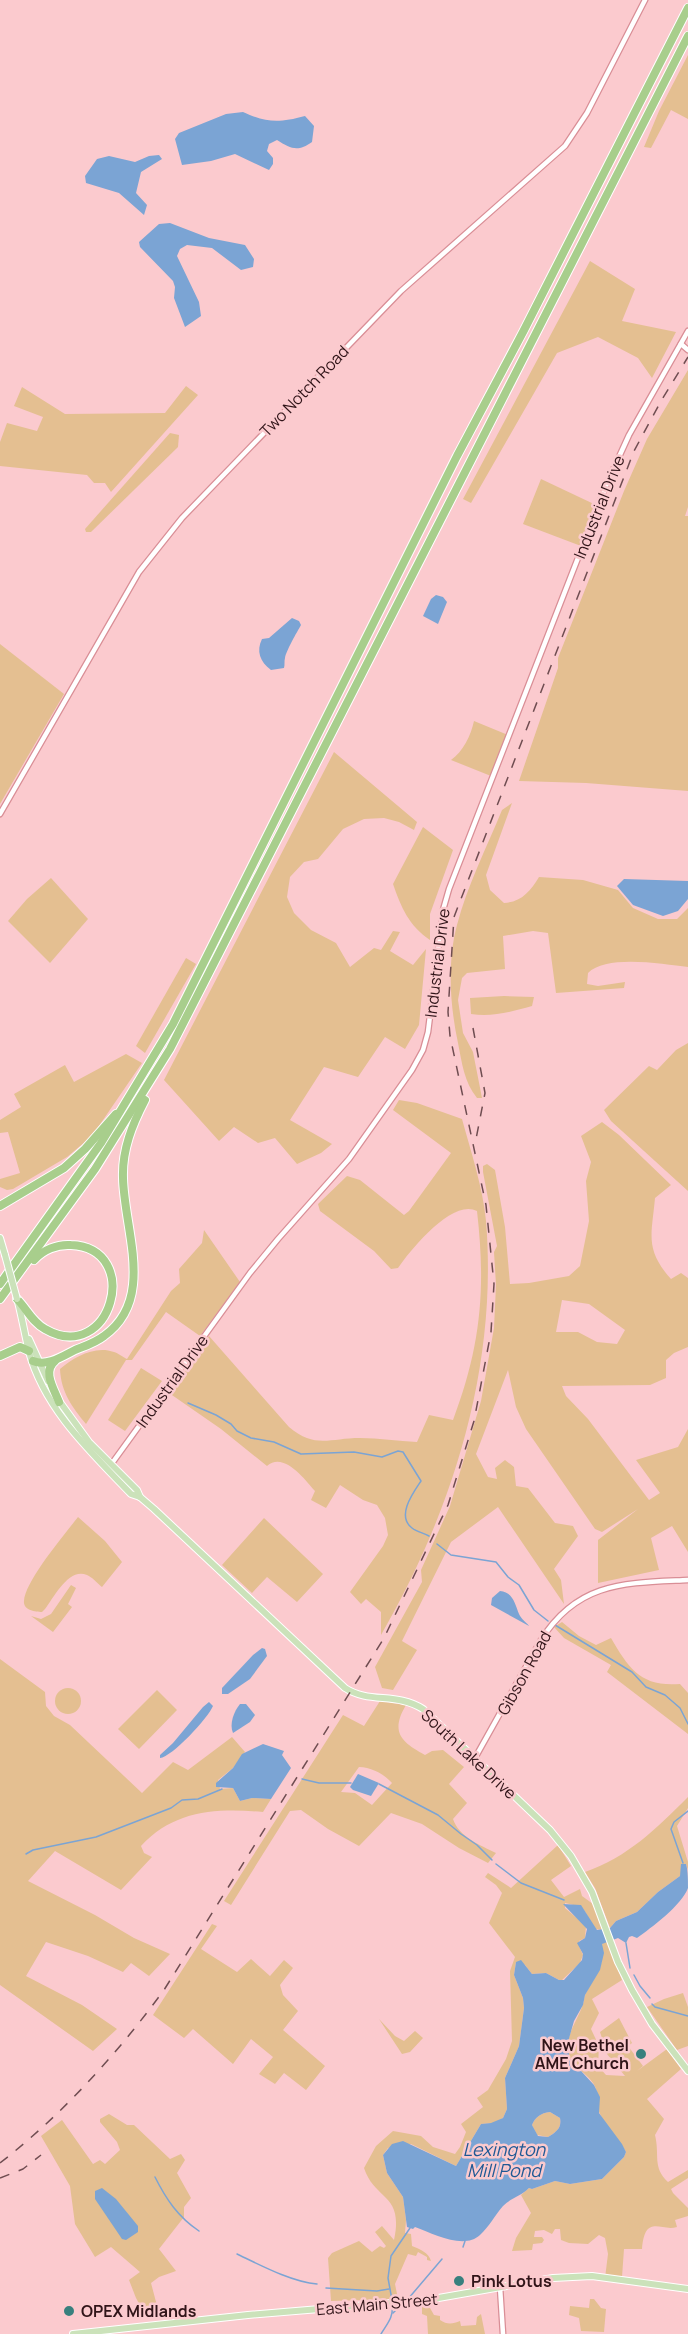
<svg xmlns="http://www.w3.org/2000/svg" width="688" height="2334" font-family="Manrope,sans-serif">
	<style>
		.green { fill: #e4bf91; fill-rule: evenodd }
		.water { fill: #7ba4d4; fill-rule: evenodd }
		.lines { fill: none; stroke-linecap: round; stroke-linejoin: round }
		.stream { stroke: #7ba4d4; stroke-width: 1.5 }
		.minor-casing { stroke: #d98e96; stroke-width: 7 }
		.major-casing { stroke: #fff; stroke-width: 8 }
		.highway-casing { stroke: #fff; stroke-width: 10 }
		.minor { stroke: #fff; stroke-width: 4.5 }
		.major { stroke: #cbe2ba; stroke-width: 6 }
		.highway { stroke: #a8ce8c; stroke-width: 8 }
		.rail { stroke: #6f4d51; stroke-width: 1.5; stroke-dasharray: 10 10; stroke-linecap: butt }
		.major-bridge-casing { stroke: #fff; stroke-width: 8; stroke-linecap: butt }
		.major-bridge { stroke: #cbe2ba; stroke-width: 6 }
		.poi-dot { fill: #38807e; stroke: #fbcace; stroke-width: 2 }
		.labels { text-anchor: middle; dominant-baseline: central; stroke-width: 5; stroke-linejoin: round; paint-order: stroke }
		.street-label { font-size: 16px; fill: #301418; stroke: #fbcace }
		.poi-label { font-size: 16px; font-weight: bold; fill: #301418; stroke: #fbcace; text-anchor: start }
		.water-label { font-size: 18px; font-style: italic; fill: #205995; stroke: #fbcace }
	</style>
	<rect width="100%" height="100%" fill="#fbcace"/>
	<!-- green -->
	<g class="green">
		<path d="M688,55V119L671,110L651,148L644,147L659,111Z"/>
		<path d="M590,261L635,289L622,321L676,332L652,378L638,358L598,337L557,353L471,503L463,499Z"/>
		<path d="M688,370V507L685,516H688V791L586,783L519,781L558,668V658L624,491L647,439Z"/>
		<path d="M186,386L198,395L111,492L105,483H94L87,475L0,466V442L7,423L37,431L43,417L14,406L22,387L65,414L165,413Z"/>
		<path d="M170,433L179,435L178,447L91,532H86L85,529Z"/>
		<path d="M541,479L596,505L581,546L523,524Z"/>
		<path d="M0,644L64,694L0,804Z"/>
		<path d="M474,721L508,735L491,776L451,760C463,752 471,735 474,721Z"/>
		<path d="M334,752L417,822L414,830L399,822L384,818L364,819L343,829L318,859L304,862L290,877L287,897L294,913L311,930L336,943L350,967L374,948L381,950L393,931L400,932L390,951L413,965L426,949L419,1025L405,1049L385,1037L358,1077L324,1067L290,1120L332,1144L321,1153L297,1164L275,1138L258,1143L234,1127L219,1141L164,1080Z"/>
		<path d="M512,803L486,875L490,890L504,903C521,902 530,892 539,877L583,880L618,890L633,908L658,919H677L688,908V967C663,964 606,954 588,973L587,984L598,986L625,982L624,988L556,993L548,933L533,931L503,936L505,969L467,973L462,978L458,1000L463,1033L473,1052L482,1098H477C464,1082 462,1063 458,1043C450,1006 447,962 457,925C467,886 487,847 502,810Z"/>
		<path d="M423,827L453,850L430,914V940C409,926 401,907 393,884Z"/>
		<path d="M51,878L88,919L50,963L8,921L27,899Z"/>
		<path d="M186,958L196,964L145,1053L136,1046Z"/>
		<path d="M504,996L534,997L532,1006C511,1012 492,1017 471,1014L470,998Z"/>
		<path d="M688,1043V1191L611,1121L604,1110L649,1066L657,1070L676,1050Z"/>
		<path d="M126,1054L142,1063L92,1136L67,1157L13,1189L7,1190L0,1187V1179L20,1173L8,1132L0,1133V1120L21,1107L14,1094L65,1065L74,1082Z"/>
		<path d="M399,1100L417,1103L462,1119C471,1152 483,1188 486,1221C498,1367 453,1510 381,1635V1612L366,1599L361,1604L350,1592L383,1546L388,1535L385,1518L377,1505L363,1500L340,1485L326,1508L311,1500L315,1491C305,1480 284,1451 267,1466L221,1429L169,1393L209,1336L289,1427C315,1449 330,1438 360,1438C379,1438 398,1441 417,1442L429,1415L453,1420C481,1346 486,1289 477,1211C453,1198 411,1249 398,1268L391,1269L374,1251L320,1211L318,1204L347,1176L360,1180L404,1215L409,1211L451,1153L393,1110Z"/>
		<path d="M602,1122L619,1135L671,1185L655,1198C652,1234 644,1249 671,1279L681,1273L688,1278V1347L674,1353L666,1360V1378L650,1385L562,1386L566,1396L588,1419L649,1500L660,1493L636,1460L678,1447L688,1429V1552L672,1526L651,1538L659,1570L598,1583V1540L638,1509L602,1532L595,1529L526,1429L516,1407L508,1370L476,1454L488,1477L497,1479L495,1468L505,1460L514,1467L516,1486L528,1488L555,1523L573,1526L578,1536L554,1569L561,1580L564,1604L498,1507L451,1542L402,1641L417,1650L393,1690L382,1688L375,1667L422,1582L421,1570L450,1506L481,1401L494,1328L496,1285L494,1252L497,1246L483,1172V1166L487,1164L495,1170L505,1227L510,1284L529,1283L569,1276L580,1266L589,1221L586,1181L591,1162L581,1136ZM562,1300L589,1304L625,1330L617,1344L597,1342L578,1332H556Z"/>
		<path d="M204,1230L240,1282L200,1336L166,1312L132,1360H126L86,1424C72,1407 61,1392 60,1369C74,1357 95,1345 114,1352C118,1353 123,1357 127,1359L171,1291L180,1283L179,1269L202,1243Z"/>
		<path d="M141,1368L162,1381L125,1431L108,1420Z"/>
		<path d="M78,1517L105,1541L122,1562L102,1587C97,1583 92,1577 87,1575C69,1567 54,1597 45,1609L42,1612C35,1612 23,1610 24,1601C25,1581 65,1534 78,1517Z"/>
		<path d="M264,1518L323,1574L297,1602L267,1577L252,1593L222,1565Z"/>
		<path d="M71,1585L76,1588L68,1604L72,1607L53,1632L31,1616L41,1619L51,1614Z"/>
		<path d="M562,1622L579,1636L596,1645L611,1638C629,1669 641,1687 680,1684L688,1693V1734L607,1672L611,1665L564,1638L554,1627Z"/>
		<path d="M0,1659L45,1692L46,1706L54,1716L70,1725L142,1793L173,1762L188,1770L232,1737L245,1752L233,1768L218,1780L220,1789L233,1788L240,1801L252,1798L271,1799L263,1812C217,1808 174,1810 141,1846L144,1853L152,1857L121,1890L55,1851L28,1881L95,1915L134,1938L170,1954L149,1976L131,1963L123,1972L88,1956L46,1942L26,1976L82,2005L117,2029L93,2051L0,1985Z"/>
		<circle cx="68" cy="1701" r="13"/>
		<path d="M157,1690L177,1710L139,1749L118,1729Z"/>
		<path d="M380,1701L406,1705C390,1732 401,1742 425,1755L432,1751L443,1750L464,1767L449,1784L467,1803L453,1819C459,1837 480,1845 496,1853L488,1863L459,1848L422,1824L391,1813L359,1846L328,1829L301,1810L290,1811L231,1905L224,1901L343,1715L364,1726ZM359,1767C371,1767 384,1774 392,1783L372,1805L355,1793L341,1792Z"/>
		<path d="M688,1797V1808L677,1826L688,1862V1870L686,1864L680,1876L658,1892L637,1912L616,1921L610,1928L595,1888L585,1872C628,1857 656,1829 688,1797Z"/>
		<path d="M558,1845L571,1866L551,1880L564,1897L580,1889L582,1896L593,1904L603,1930L595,1929C581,1909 591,1909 565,1903V1908L586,1926L585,1938L579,1941V1946L583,1955L580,1963L561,1981L546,1973L532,1974L525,1965L516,1962L514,1975L523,1998L524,2008L519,2046L505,2078L507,2109L503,2118L494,2123L481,2124L456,2166L411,2144L388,2148L383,2155L387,2173L403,2197L406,2220L405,2233L411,2234L412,2246C420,2249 429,2253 431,2261L427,2260V2257L418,2252L416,2256L408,2254L395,2284L398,2299L331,2301L328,2258L332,2253L359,2241L372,2252L380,2246L384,2248L386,2246L375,2232L382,2226L394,2240C404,2193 375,2201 364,2168L376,2146L393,2131L421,2136L433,2147L455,2154L460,2147L466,2132L461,2124L483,2107L477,2098L488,2090L506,2059L512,2041L510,1971L515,1957L489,1923L502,1893L496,1885L485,1877L488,1873L511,1888Z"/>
		<path d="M212,1924L217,1926L201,1949L237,1972L251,1959L270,1976L284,1960L293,1968L280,1985L283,1995L298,2011L283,2030L325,2066L306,2090L284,2073L275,2084L259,2074L273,2057L251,2039L233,2064L193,2029L184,2038L153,2015Z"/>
		<path d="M607,1941L622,1980L592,1999L599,2013L591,2029L599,2046L598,2066L606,2075L625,2076L607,2054L600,2032L619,2018L632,2043L628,2046L643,2066L637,2071L667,2049L681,2069L647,2099L664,2119L655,2135C660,2155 652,2167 668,2182L688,2170V2178L671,2189L673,2193L688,2208V2216L675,2220L677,2227C661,2232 645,2213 642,2249H624L622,2277L605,2278L608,2254L605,2238L599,2235L588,2244L569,2243L561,2240L560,2229H555L552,2234L544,2230L535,2231L534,2237H542L544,2240L542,2243L533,2244L532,2250L512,2251L516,2238L531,2213L521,2195L529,2188L532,2189L555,2181L570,2184L602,2179L624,2157L626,2152C619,2138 606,2128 600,2114C595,2103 601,2096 593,2083C586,2072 570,2066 568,2052C566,2033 578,2020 583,2004C584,2002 584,1997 585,1995C593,1978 607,1965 601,1944Z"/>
		<path d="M683,1993L688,2007V2046L677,2050L647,2007L664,1999Z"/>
		<path d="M379,2019L395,2036L404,2041L415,2031L423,2038L410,2052L402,2054Z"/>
		<path d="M550,2112L560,2118C562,2128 556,2132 548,2137L537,2135L532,2125C535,2117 541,2113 550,2112Z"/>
		<path d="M109,2114L127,2125H134L170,2159L181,2154L185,2160L177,2173L191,2198L184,2207V2217L159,2249L176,2271L159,2277L151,2283L160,2317L147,2318L136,2298L129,2280L140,2272L111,2247L95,2257L75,2224L70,2186L41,2136L62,2120L93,2164L100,2160L105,2164L120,2150L117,2142L100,2122V2119Z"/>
		<path d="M590,2299H594L601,2308L606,2309L604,2332L581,2331L579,2318L569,2315L570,2306L589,2308Z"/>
		<path d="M422,2307L430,2308L434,2315L440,2316V2320C447,2325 453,2324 460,2321L461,2326L476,2325L477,2317L481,2314L485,2334H428L427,2316L422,2314Z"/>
	</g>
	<!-- water -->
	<g class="water">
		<path d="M243,112C267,123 279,123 305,116L314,126L312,142C298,152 291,149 277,140L269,144L267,151L273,158V164L269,170L235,154L211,161L182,165L175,139L179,133L226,114Z"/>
		<path d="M159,155L162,159L141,172L136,193L147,205L144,215L119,193L86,183L85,176L97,159L109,156L135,162L149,156Z"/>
		<path d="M170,223L209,238L245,245L254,259L253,267L241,270L212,248L187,245L180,249L177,256L199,302L201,316L185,327L174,298L175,287L173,281L140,247L139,242L159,224Z"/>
		<path d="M436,595L443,597L447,602L438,624L423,616L431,599Z"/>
		<path d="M292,618L299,621L301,625C297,632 286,651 285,658C284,661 285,665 284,668L271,670C260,662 256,651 262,639L269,638Z"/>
		<path d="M624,879L688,881V899L678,911L663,916L633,905L617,886Z"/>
		<path d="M500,1591C513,1592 515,1604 519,1614C521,1619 527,1623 529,1626L491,1605L492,1598Z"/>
		<path d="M262,1648L265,1649L267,1656L250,1679L228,1694H222V1688L253,1655Z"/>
		<path d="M209,1702L213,1706C208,1718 172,1757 160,1758V1755L173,1743L203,1707Z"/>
		<path d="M240,1704H246L255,1715L250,1722L233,1733C229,1724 234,1711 240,1704Z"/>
		<path d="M263,1744L284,1751L282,1755L291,1768L271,1799L252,1798L240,1801L233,1788L216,1787V1783L233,1768L242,1754Z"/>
		<path d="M358,1774L379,1783L371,1796L353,1790L350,1787Z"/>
		<path d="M681,1864H686C688,1870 688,1881 688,1888C682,1905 651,1928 637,1938L632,1936L629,1937L626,1943L618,1938L602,1944L604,1953L600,1970L585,1995L583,2005L574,2021L568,2042V2050L570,2059L594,2085L600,2097L599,2113L622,2144L626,2152L624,2157L602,2179L570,2184L555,2181L532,2189L529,2188C521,2196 511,2198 503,2206C495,2215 489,2227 480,2235C464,2250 434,2234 415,2227L413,2229L407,2227L403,2197L387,2173L383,2155L392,2144L403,2141L456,2166L481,2124L491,2123L503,2118L507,2109L505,2078L519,2046L524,2008L523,1998L514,1975L516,1962L521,1960L532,1974L546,1973L559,1980H564L582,1960L583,1954L577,1943L585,1938L587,1929L563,1904L581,1905L597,1930L610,1928L616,1921L637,1912L658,1892L680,1876ZM550,2112L560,2118C562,2128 556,2132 548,2137L538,2136L532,2125C535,2117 541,2113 550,2112Z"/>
		<path d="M102,2188L116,2199L138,2226V2232L126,2240L122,2239L95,2199V2191Z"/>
	</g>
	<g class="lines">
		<!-- stream -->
		<g class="stream">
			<path d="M188,1403L216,1415L231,1424L237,1431L251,1438L274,1442L301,1454L354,1452L382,1457L398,1451L403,1452L421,1481C413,1493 396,1516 412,1528C417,1532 424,1533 429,1536"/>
			<path d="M437,1544L451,1555L496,1562L508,1577L519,1585L534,1610L548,1621"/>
			<path d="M555,1625L632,1672L646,1687L665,1695L680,1708L688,1724"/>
			<path d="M302,1779L319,1783H351"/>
			<path d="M379,1784L438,1815L461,1834L477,1845L492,1860"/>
			<path d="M26,1854L33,1850L96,1837L171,1808L182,1800L198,1799L222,1789"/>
			<path d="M683,1863L671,1829L674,1822L688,1811"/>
			<path d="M496,1864L521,1883L564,1900"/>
			<path d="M626,1943L630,1968"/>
			<path d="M634,1975L640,1986L650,1998"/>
			<path d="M652,2004L655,2007L688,2016"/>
			<path d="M155,2177C166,2199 178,2217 199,2231"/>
			<path d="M463,2247L465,2241"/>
			<path d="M237,2254C260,2265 292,2282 317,2284"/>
			<path d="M326,2288L377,2291L389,2289"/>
			<path d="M408,2299L442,2259"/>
			<path d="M392,2300L388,2278L391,2256L410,2228"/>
			<path d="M393,2313L402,2304"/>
			<path d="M381,2334C387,2324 394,2317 392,2305"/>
		</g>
		<!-- minor casing -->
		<g class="minor-casing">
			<g id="minor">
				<path d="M681,344L688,350"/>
				<path d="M0,814L139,572L182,518L401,291L565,146L587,113L645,0"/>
				<path d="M110,1466L250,1273L278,1239L349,1159L412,1070L423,1050L428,1032L443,910L449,889L608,481L629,435L688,331"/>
				<path d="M475,1758L541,1640C578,1581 626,1583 688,1580"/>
				<path d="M500,2287L503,2334"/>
			</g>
		</g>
		<!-- major casing -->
		<g class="major-casing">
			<g id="major">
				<path d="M0,1238L5,1255"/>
				<path d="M18,1302C22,1318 25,1335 29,1352C45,1410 91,1452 131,1494L140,1497L154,1509L345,1688C370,1704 396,1692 423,1709L550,1830L571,1856L592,1892L618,1962L632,1990L652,2024L688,2071"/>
				<path d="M29,1339L48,1381"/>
				<path d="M57,1398L89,1442L137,1490L140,1497"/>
				<path d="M73,2334L248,2315L427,2300L553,2278L592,2276L688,2289"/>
			</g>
		</g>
		<!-- highway casing -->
		<g class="highway-casing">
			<g id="highway">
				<path d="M0,1206L64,1168L85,1149L116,1114"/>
				<path d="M0,1284L101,1143L173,1024L457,456L523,332L688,8"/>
				<path d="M0,1299L95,1169L170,1049L688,36"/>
				<path d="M17,1299C27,1309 32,1322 45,1329C111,1367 144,1248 71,1245C57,1244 43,1250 34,1260"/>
				<path d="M0,1356L20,1347L29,1351"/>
				<path d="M33,1361C47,1367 63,1356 75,1350C85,1346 95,1343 104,1336C156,1299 124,1230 123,1178C122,1150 132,1125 145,1100"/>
				<path d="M55,1361C42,1371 54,1389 59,1402"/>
			</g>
		</g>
		<!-- minor -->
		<use href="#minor" class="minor"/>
		<!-- major -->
		<use href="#major" class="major"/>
		<!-- highway -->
		<use href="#highway" class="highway"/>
		<!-- rail -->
		<g class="rail">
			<path d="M473,1028L485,1093L476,1139"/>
			<path d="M0,2163C63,2114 117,2054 164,1990L384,1638L448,1505L474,1421L491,1332L494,1284L486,1205L450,1036L448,1012L454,917L634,451L661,401L688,357"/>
			<path d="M0,2178L23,2169L41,2155"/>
		</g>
		<!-- major-bridge casing -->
		<g class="major-bridge-casing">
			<path id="major-bridge" d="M5,1255L17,1299"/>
		</g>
		<!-- major-bridge -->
		<use href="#major-bridge" class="major-bridge"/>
	</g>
	<!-- markers -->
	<g class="poi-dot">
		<circle cx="641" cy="2054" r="6"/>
		<circle cx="459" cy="2281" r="6"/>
		<circle cx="69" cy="2311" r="6"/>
	</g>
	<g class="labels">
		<!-- street labels -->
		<g class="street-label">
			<text transform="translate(304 391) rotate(-46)">Two Notch Road</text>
			<text transform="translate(599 507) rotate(-68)">Industrial Drive</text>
			<text transform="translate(437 963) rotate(-83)">Industrial Drive</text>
			<text transform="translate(172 1381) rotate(-54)">Industrial Drive</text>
			<text transform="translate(524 1673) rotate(-61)">Gibson Road</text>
			<text transform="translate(469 1754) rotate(43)">South Lake Drive</text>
			<text transform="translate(377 2304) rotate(-5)">East Main Street</text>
		</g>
		<!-- poi labels -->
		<g class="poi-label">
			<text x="629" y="2045" text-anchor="end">New Bethel<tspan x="629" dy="18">AME Church</tspan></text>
			<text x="471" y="2281">Pink Lotus</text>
			<text x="81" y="2311">OPEX Midlands</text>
		</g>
		<!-- water labels -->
		<g class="water-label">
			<text x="504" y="2149">Lexington<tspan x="504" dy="21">Mill Pond</tspan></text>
		</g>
	</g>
</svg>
